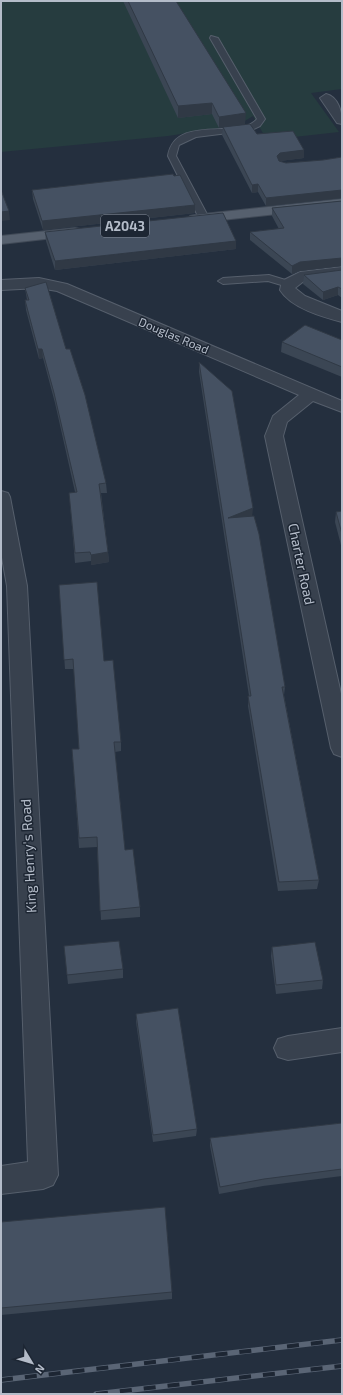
<svg xmlns="http://www.w3.org/2000/svg" width="343" height="1395" font-family="'Exo 2',sans-serif">
	<style>
		.green { fill: #263c3f }
		.lines { fill: none; stroke-linecap: round; stroke-linejoin: round }
		.service-casing { stroke: #565f6c; stroke-width: 2 }
		.minor-casing { stroke: #565f6c; stroke-width: 2 }
		.primary-casing { stroke: #414a57; stroke-width: 2 }
		.service { fill: #38414e; fill-rule: evenodd }
		.minor { fill: #38414e; fill-rule: evenodd }
		.primary { fill: #56606e; fill-rule: evenodd }
		.rail-casing { stroke: #5a6575; stroke-width: 5.5 }
		.rail { stroke: #1d2633; stroke-width: 4; stroke-dasharray: 12; stroke-linecap: butt }
		.wall { fill: #3b4654 }
		.shaded-wall { fill: #303945 }
		.building { fill: #455162; stroke: #303945 }
		.labels { text-anchor: middle; dominant-baseline: central; stroke-width: 3; stroke-linejoin: round; paint-order: stroke }
		.far-street-label { font-size: 12px; fill: #b4bcc9; stroke: #1d2633 }
		.shield { fill: #1d2633; stroke: #878f9c; stroke-width: 1 }
		.shield-label { font-size: 13px; font-weight: bold; fill: #b4bcc9 }
		.street-label { font-size: 14px; fill: #b4bcc9; stroke: #1d2633 }
	</style>
	<rect width="100%" height="100%" fill="#242f3e"/>
	<!-- green -->
	<path class="green" d="M1,1H342V89L311,93L339,132L267,140L253,116L238,125L168,136L1,152Z"/>
	<g class="lines">
		<!-- service casing -->
		<g class="service-casing">
			<g id="service">
				<path d="M211,36L218,38L265,119L260,126L252,130L196,137L179,145L176,156L209,218L204,221L199,218L168,156C175,113 239,141 257,119L210,38Z"/>
				<path d="M269,275L292,282L293,284L288,287L268,281L223,284L218,281L223,278Z"/>
			</g>
		</g>
		<!-- minor casing -->
		<g class="minor-casing">
			<g id="minor">
				<path d="M326,94C339,97 342,113 342,124L337,123L320,98Z"/>
				<path d="M342,267V277L304,281L295,288L305,296L342,311V322C323,317 291,308 280,290L282,281L300,272Z"/>
				<path d="M39,278L67,284L342,401V412L313,401L287,422L283,436L342,698V757L334,754L331,748L265,436L273,416L299,395L57,291L39,288L1,290V280Z"/>
				<path d="M1,491L8,493L10,497L27,586L58,1175L53,1185L43,1189L1,1194V1166L28,1162L7,586L1,552Z"/>
				<path d="M342,1028V1052L288,1060L278,1057L274,1048L278,1039L288,1036Z"/>
			</g>
		</g>
		<!-- primary casing -->
		<g class="primary-casing">
			<g id="primary">
				<path d="M342,199V207L195,223L190,222L188,219L190,216L195,215Z"/>
				<path d="M75,228L80,229L82,232L80,235L1,244V236Z"/>
			</g>
		</g>
		<!-- service -->
		<use href="#service" class="service"/>
		<!-- minor -->
		<use href="#minor" class="minor"/>
		<!-- primary -->
		<use href="#primary" class="primary"/>
		<!-- rail casing -->
		<g class="rail-casing">
			<g id="rail">
				<path d="M1,1380L342,1340"/>
				<path d="M96,1394L342,1366"/>
			</g>
		</g>
		<!-- rail -->
		<use href="#rail" class="rail"/>
	</g>
	<!-- wall -->
	<g class="wall">
		<path d="M123,1H176L245,124L219,128L212,114L178,118Z"/>
		<path d="M223,127L257,134L304,158L279,161L286,163L323,160L342,157V198L266,206L258,192L252,193L222,135Z"/>
		<path d="M32,190L195,205V213L43,230L33,199Z"/>
		<path d="M342,201V266L300,271L292,274L250,240V232L279,229L272,216V208Z"/>
		<path d="M45,232L236,249L55,270L46,241Z"/>
		<path d="M342,270V298L338,295L323,300L303,284L304,275Z"/>
		<path d="M25,288L106,483L107,493H101L108,552L109,562L91,565V561L75,563L70,503L75,492L55,403L43,358L39,359L26,310L25,300H27Z"/>
		<path d="M342,340V377L281,352L282,342Z"/>
		<path d="M199,362L252,516L285,687L284,695L319,880L317,889L278,891L248,706L249,696L199,372Z"/>
		<path d="M342,511V549L335,522L336,512Z"/>
		<path d="M59,585L104,661L121,742V751L115,752L125,850L140,907V917L101,920L97,847L79,848L72,749H79L74,669H65Z"/>
		<path d="M272,947L323,980L322,989L276,994L271,956Z"/>
		<path d="M123,969V978L68,984L67,975Z"/>
		<path d="M136,1014L197,1129L196,1136L153,1142L136,1022Z"/>
		<path d="M342,1123V1176L263,1186L219,1194L210,1146V1138Z"/>
		<path d="M1,1222L172,1292V1299L1,1315Z"/>
	</g>
	<!-- shaded-wall -->
	<g class="shaded-wall">
		<path d="M212,103V114L178,118V106Z"/>
		<path d="M246,113L245,124L219,128V117Z"/>
		<path d="M304,150V158L280,161L277,164V156L280,153Z"/>
		<path d="M258,184V192L252,193V185Z"/>
		<path d="M342,190V198L266,206V198Z"/>
		<path d="M195,205V213L43,230L42,221Z"/>
		<path d="M9,211L10,220L1,221V212Z"/>
		<path d="M236,241V249L55,270V261Z"/>
		<path d="M342,258V266L300,271L292,274V266L300,262Z"/>
		<path d="M338,287V295L323,300V292Z"/>
		<path d="M38,349H42L43,358L39,359Z"/>
		<path d="M253,508L252,518H228Z"/>
		<path d="M108,552L109,562L91,565V555Z"/>
	</g>
	<!-- building -->
	<g class="building">
		<path d="M128,1H176L246,113L219,117L212,103L178,106Z"/>
		<path d="M250,124L257,134L293,131L304,150L280,153L277,156L279,161L286,163L323,160L342,157V190L266,198L258,184L252,185L223,127Z"/>
		<path d="M173,174L174,176L180,175L195,205L42,221L32,190Z"/>
		<path d="M1,190L9,211L1,212Z"/>
		<path d="M342,201V258L300,262L292,266L250,232L284,228L272,208Z"/>
		<path d="M223,213L236,241L55,261L45,232Z"/>
		<path d="M342,270V289L338,287L323,292L304,275Z"/>
		<path d="M46,282L66,349H70L85,395L106,483L99,484L108,552L91,555L90,552L75,553L69,493L77,492L54,393L42,349H38L25,300H29L25,288Z"/>
		<path d="M305,325L342,340V367L282,342Z"/>
		<path d="M199,362L232,391L253,508L228,518L254,516L259,534L285,687H282L319,880L279,882L248,696H251Z"/>
		<path d="M342,511V534L336,512Z"/>
		<path d="M97,582L104,661L113,660L121,742H114L125,850L133,849L140,907L100,911L97,837L79,838L72,749H79L73,659L64,660L59,585Z"/>
		<path d="M119,941L123,969L67,975L64,946Z"/>
		<path d="M315,942L323,980L276,985L272,947Z"/>
		<path d="M178,1008L197,1129L153,1135L136,1014Z"/>
		<path d="M342,1123V1169L264,1179L220,1187L210,1138Z"/>
		<path d="M165,1207L172,1292L1,1308V1222Z"/>
	</g>
	<g class="labels">
		<!-- far-street labels -->
		<g class="far-street-label">
			<text transform="translate(174 335) rotate(23)">Douglas Road</text>
		</g>
		<!-- shield labels -->
		<rect class="shield" x="101" y="215" width="48" height="22" rx="3"/>
		<g class="shield-label">
			<text x="125" y="226">A2043</text>
		</g>
		<!-- street labels -->
		<g class="street-label">
			<text transform="translate(302 564) rotate(78)">Charter Road</text>
			<text transform="translate(28 856) rotate(-93)">King Henry's Road</text>
		</g>
	</g>
	<!-- border -->
	<rect width="343" height="1395" fill="none" stroke="#b4bcc9" stroke-width="4"/>
	<!-- north arrow -->
	<g transform="translate(32 1363) rotate(128)" stroke="#1d2633" stroke-width="3" paint-order="stroke">
	<path d="M0-3L7 15L0 10L-7 15Z" fill="#b4bcc9"/>
	<text y="-6" font-size="11" font-weight="bold" text-anchor="middle" fill="#b4bcc9">N</text>
	</g>
</svg>
